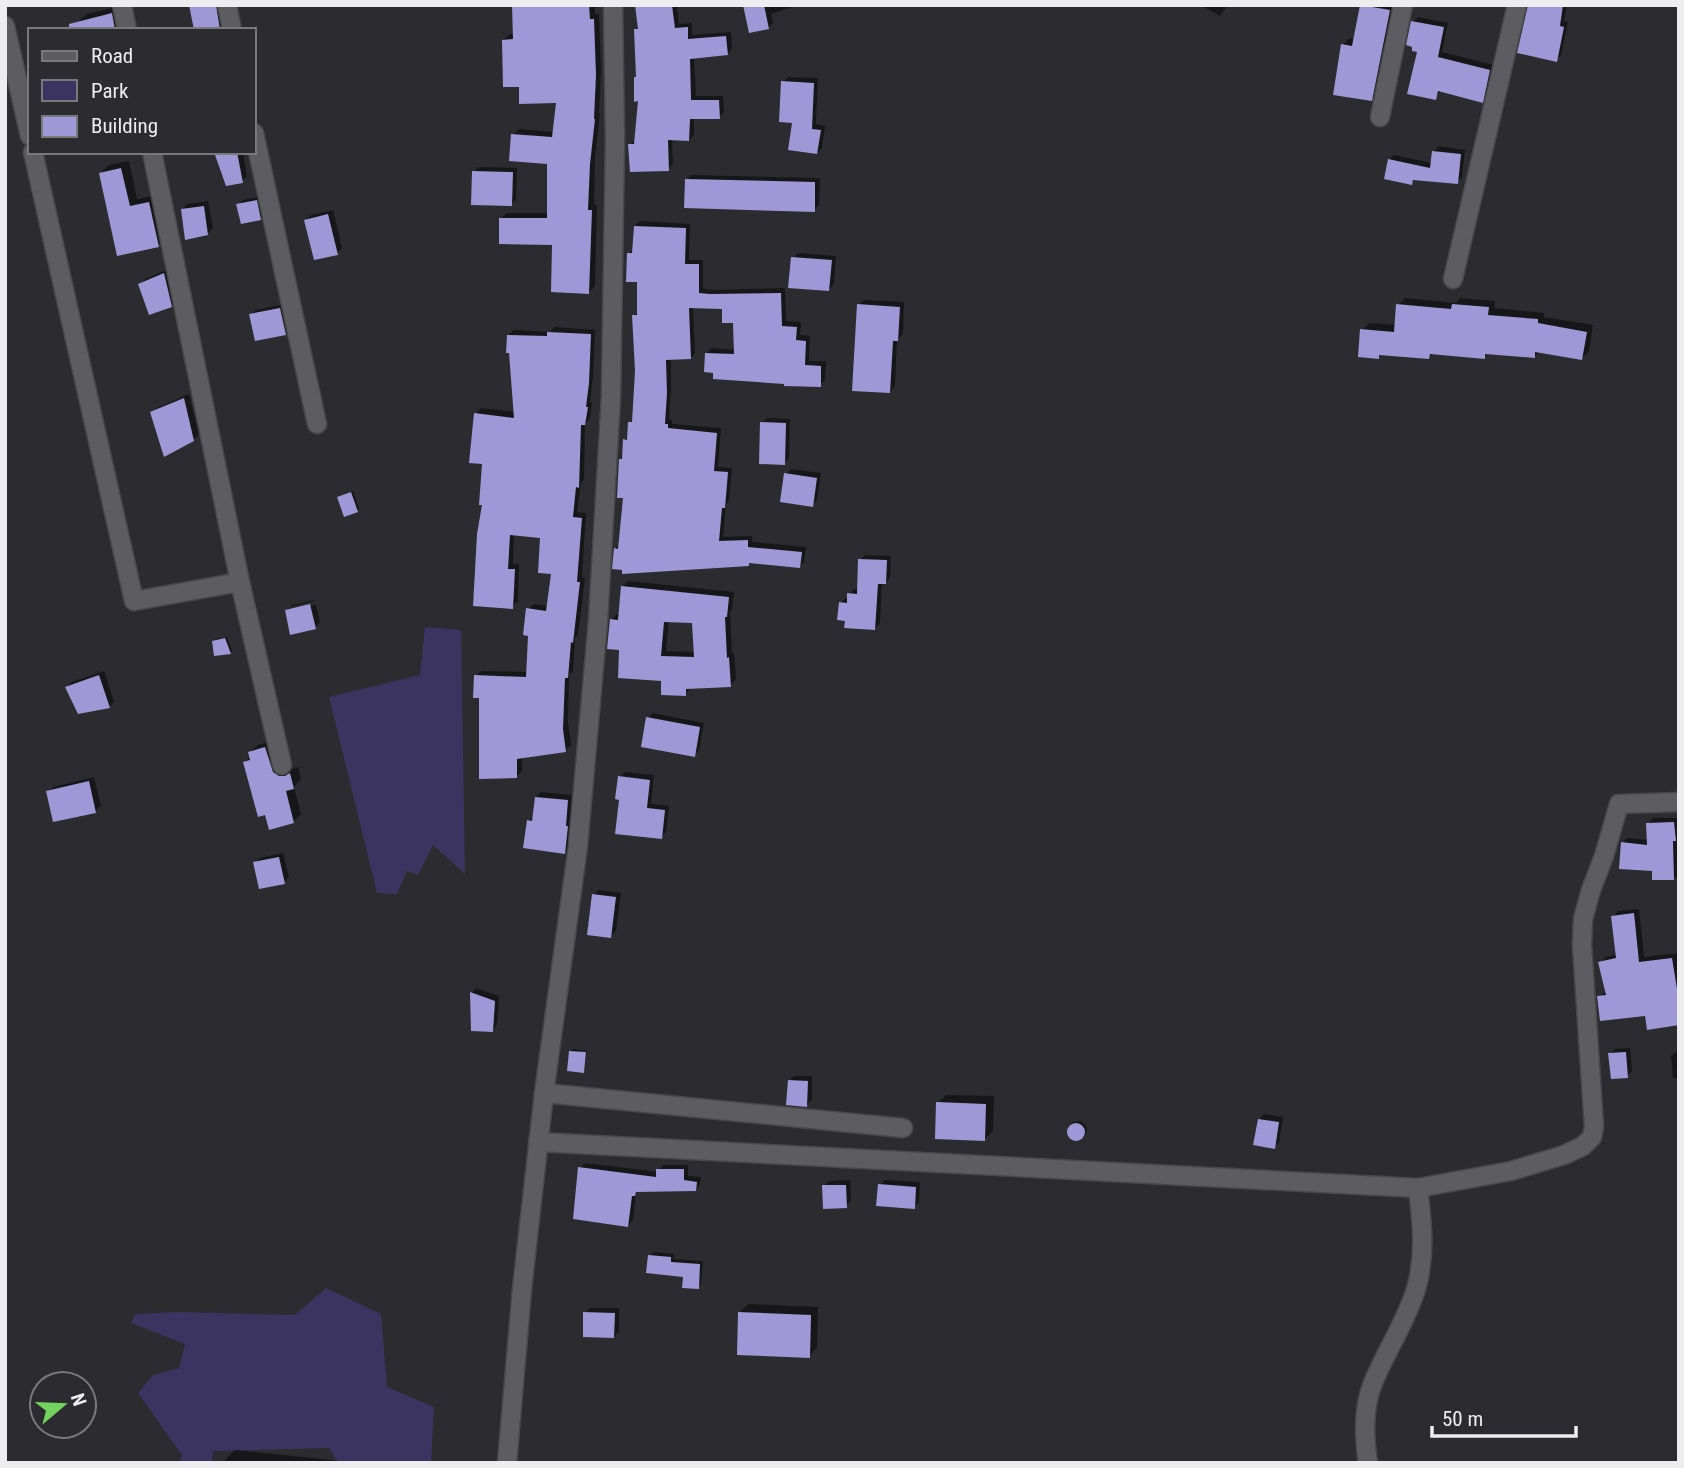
<svg xmlns="http://www.w3.org/2000/svg" width="1684" height="1468" font-family="'Roboto Condensed',sans-serif">
	<style>
		.green { fill: #3c3460 }
		.shadow { fill: #0007; fill-rule: evenodd }
		.building { fill: #a097d6; fill-rule: evenodd }
		.lines { fill: none; stroke-linecap: round; stroke-linejoin: round }
		.street-casing { stroke: #48484b; stroke-width: 21 }
		.street { stroke: #5d5c60; stroke-width: 18 }
	</style>
	<rect width="100%" height="100%" fill="#2c2b2f"/>
	<!-- green -->
	<g class="green">
		<path d="M425,627L461,630L465,874L433,845L418,875L407,871L397,894L377,893L329,697L420,675Z"/>
		<path d="M326,1288L381,1314L387,1387L434,1407L431,1463H338L329,1448L213,1451L212,1463H179L182,1455L138,1393L153,1375L179,1368L185,1344L131,1323L135,1314L176,1312L295,1315Z"/>
	</g>
	<!-- shadow -->
	<g class="shadow">
		<path d="M191,5H221L227,30H196Z"/>
		<path d="M514,5H595V14H599L601,69L599,113H600L595,157L594,205H597L595,286L589,292L554,243L501,218L507,213H548L549,162L513,135L519,129L554,132L558,101L520,85L504,40L510,34H515Z"/>
		<path d="M637,5H677L679,24L692,23V35L731,32L732,49L728,54L694,57L696,96H723L724,112L719,117H694V135L689,140L672,139L673,164L668,169L630,145L635,140L639,100L635,77L638,75L636,30L640,26Z"/>
		<path d="M745,5H798L771,14L773,23L768,28Z"/>
		<path d="M1200,5H1228L1220,16Z"/>
		<path d="M1362,5H1396L1378,92L1371,100L1343,45L1350,38L1355,39Z"/>
		<path d="M1532,5H1567L1564,21L1568,22L1561,55L1556,60Z"/>
		<path d="M120,6L127,30H81L78,22L87,14Z"/>
		<path d="M1418,17L1448,23L1442,52L1494,65L1487,96L1482,101L1441,90L1435,98L1419,51L1414,45L1413,22Z"/>
		<path d="M788,77L818,78L816,124L825,126L822,148L817,153L794,121L783,82Z"/>
		<path d="M1439,146L1465,150L1462,177L1457,182L1416,178L1412,183L1389,160L1394,155L1432,163L1433,152Z"/>
		<path d="M218,152H243L247,176L242,181Z"/>
		<path d="M129,161L137,199L156,195L166,237L158,245L101,173L109,165Z"/>
		<path d="M479,167L517,168L516,200L511,205L473,172Z"/>
		<path d="M691,175L820,178L819,205L814,210L686,180Z"/>
		<path d="M262,196L265,213L260,219L238,205L243,200Z"/>
		<path d="M208,201L213,228L207,234L182,210L187,204Z"/>
		<path d="M333,210L342,248L337,253L306,220L311,215Z"/>
		<path d="M640,221L690,224L689,260H703V289L716,290L785,288L786,321L801,322L800,335L810,336L809,361H826L825,380L820,385L715,371L707,353L711,348L736,350L735,321L724,307H693L695,353L690,358H671V387L669,419L672,420V424L721,428L718,467L732,468L729,501L726,504L723,537L752,536V542L806,547L804,562L799,567L751,562L748,565L615,549L621,544L625,497L620,459L624,456L625,440L629,436L630,423L634,419L636,371L634,316L639,311V280L629,254L634,248L635,226Z"/>
		<path d="M798,253L836,256L834,284L829,289L793,258Z"/>
		<path d="M169,269L176,300L171,306L140,285L145,279Z"/>
		<path d="M1405,298L1456,303L1460,298L1495,301L1494,308L1544,313V317L1593,325L1589,352L1582,358L1540,351L1534,357L1488,353L1484,357L1434,352L1429,357L1382,353L1378,357L1362,330L1369,323L1396,325L1398,305Z"/>
		<path d="M864,300L904,302L903,334L897,340L895,386L890,392L859,305Z"/>
		<path d="M285,304L290,328L285,333L251,315L256,310Z"/>
		<path d="M554,327L595,330L593,376L590,402H592L590,418L585,423L584,480L581,483L577,512L586,513L582,577L585,578L578,635L575,638L573,671L569,675L568,723L571,745L565,750L522,756V771L517,776L480,696L476,676L481,671L528,672L530,634L528,609L534,604L549,606L553,572L541,537L514,534L513,564H519L518,601L512,607L484,504L483,463L476,414L481,408L516,412L508,335L514,330L550,332Z"/>
		<path d="M189,394L199,434L193,440L152,413L157,408Z"/>
		<path d="M767,418L790,419L789,458L784,463L762,423Z"/>
		<path d="M791,469L821,473L817,500L812,505L786,474Z"/>
		<path d="M353,491L359,509L357,511L339,497Z"/>
		<path d="M865,555L891,556L890,578L885,583H882L880,623L875,628L840,603L846,598H849V594L854,589H859L860,560Z"/>
		<path d="M628,581L734,592L732,609L730,612L732,653H734L736,679L730,685L691,687L685,695L621,648L611,620L617,614H620L622,587ZM669,620L694,622L696,652L666,651Z"/>
		<path d="M315,600V601L290,607L292,605Z"/>
		<path d="M316,605L320,622L315,627L287,610L290,607V610Z"/>
		<path d="M227,637L232,651L230,653L214,641L216,639Z"/>
		<path d="M104,671L114,702L109,707L67,687L72,682Z"/>
		<path d="M653,713L704,723L699,750L694,755L648,718Z"/>
		<path d="M273,741L282,766L293,769L298,767L301,779L294,787L301,814L293,822L245,762L251,756L250,752L258,745Z"/>
		<path d="M625,772L654,775L651,804L669,806L666,832L661,837L620,798V777Z"/>
		<path d="M94,777L101,806L95,811L48,792L53,787Z"/>
		<path d="M541,792L572,795L570,821H573L570,847L565,852L529,821L535,815L536,797Z"/>
		<path d="M1653,818H1679V878H1654V870L1622,843L1627,838L1648,840V824Z"/>
		<path d="M283,853L289,877L284,882L255,863L260,858Z"/>
		<path d="M599,890L621,893L616,931L611,936L594,895Z"/>
		<path d="M1639,909L1644,957L1679,953V1023L1646,1014L1599,997L1607,991L1600,963L1606,957L1617,954L1613,917L1618,911Z"/>
		<path d="M476,988L499,996L497,1025L492,1031L473,1029L472,993Z"/>
		<path d="M1630,1048L1632,1071L1627,1076L1610,1054L1615,1049Z"/>
		<path d="M573,1049L587,1051L585,1069L583,1071L571,1051Z"/>
		<path d="M1677,1051H1679V1078H1673L1671,1056Z"/>
		<path d="M794,1076H812V1100L806,1105L789,1081Z"/>
		<path d="M946,1095L994,1096L993,1131L985,1139L938,1103Z"/>
		<path d="M1264,1114L1283,1117L1279,1142L1274,1147L1259,1120Z"/>
		<circle cx="1078" cy="1130" r="9"/>
		<path d="M585,1163L658,1172L663,1165H688V1176L701,1177L700,1185L695,1190H639L636,1193L633,1220L628,1225L580,1168Z"/>
		<path d="M850,1180L851,1201L846,1206L824,1186L829,1181Z"/>
		<path d="M885,1180L920,1182L919,1202L914,1207L880,1185Z"/>
		<path d="M654,1252L674,1254L673,1259L703,1261L701,1284L698,1287L685,1276L650,1256Z"/>
		<path d="M748,1304L818,1307L817,1348L809,1356L740,1312Z"/>
		<path d="M590,1308H619V1331L614,1337L585,1313Z"/>
		<path d="M235,1450L341,1461V1463H225V1460Z"/>
	</g>
	<!-- building -->
	<g class="building">
		<path d="M189,5H216L220,30H194Z"/>
		<path d="M512,5H589L590,19H594L596,75L594,119H595L590,164L588,210H592L589,294L551,292L552,245L499,244V218H547V164L509,161L511,134L552,137L556,103L519,104V87H503L502,40L513,39Z"/>
		<path d="M635,5H672L675,28L688,27V39L726,36L728,55L690,59L691,100H719L720,119H690L689,141L668,140L669,171L630,172L628,144H634L638,101L634,102V77H636L634,29H638Z"/>
		<path d="M743,5H764L769,29L749,33Z"/>
		<path d="M1360,5L1390,10L1372,101L1333,95L1341,44L1352,46Z"/>
		<path d="M1528,5H1563L1560,26L1564,27L1557,62L1517,53Z"/>
		<path d="M112,13L115,30H69V24Z"/>
		<path d="M1411,21L1444,27L1438,57L1490,70L1483,103L1438,91L1436,100L1407,94L1417,52L1412,51V47L1406,45Z"/>
		<path d="M781,81L814,83L812,129L821,130L817,154L788,150L792,123L779,122Z"/>
		<path d="M1432,151L1461,154L1458,184L1413,180L1412,185L1384,179L1388,159L1430,168Z"/>
		<path d="M214,152H237L243,183L226,186Z"/>
		<path d="M121,168L130,206L149,202L159,247L117,256L99,173Z"/>
		<path d="M472,171L513,172L512,206L471,205Z"/>
		<path d="M685,179L815,182V212L684,208Z"/>
		<path d="M257,200L261,220L241,224L236,204Z"/>
		<path d="M204,206L208,235L185,240L181,209Z"/>
		<path d="M328,214L338,255L314,260L304,220Z"/>
		<path d="M634,226L686,228L685,264H699V293L710,294L781,293L782,326L797,327L796,340L806,341L805,365L821,366V387L784,386V384L713,379V373L704,372L705,353L734,354L733,323H722V309L689,308L691,359L666,360L667,393L665,424H668V428L717,433L714,471L728,472L725,508H722L719,541L748,540V547L802,552L800,568L749,563V566L622,574V570L612,569L614,548L618,549L623,498H617L619,459H622L623,439L627,440L628,422H632L635,371L632,315H637V282H626L627,253H632Z"/>
		<path d="M791,257L832,260L829,291L788,288Z"/>
		<path d="M164,273L172,307L149,315L138,284Z"/>
		<path d="M857,304L900,307L898,341H893L890,393L852,391Z"/>
		<path d="M1396,304L1451,309L1452,304L1489,307L1488,315L1538,319V323L1587,332L1582,360L1535,352V358L1485,354V359L1430,354L1429,359L1379,355V359L1358,357L1360,329L1394,332Z"/>
		<path d="M280,308L286,335L255,341L249,314Z"/>
		<path d="M547,332L591,334L589,383L586,407H588L585,425H581L579,488L576,487L573,517L582,518L577,582H580L573,643L571,642L568,678H565L563,729L566,752L517,759V778L479,779V698H473L474,675L526,677L528,636L523,635L526,608L546,611L551,574L538,573L540,538L510,535L508,569H515L513,609L473,606L477,534L482,505H479L482,464L469,463L474,413L514,418L509,353H506L507,335L547,336Z"/>
		<path d="M184,398L194,441L164,457L150,412Z"/>
		<path d="M760,422L786,423L785,465L759,464Z"/>
		<path d="M784,473L817,478L813,507L780,502Z"/>
		<path d="M351,492L358,512L344,517L337,497Z"/>
		<path d="M858,559L887,560L886,584H878L875,630L844,628L845,621L837,620L839,602L847,603V593L857,594Z"/>
		<path d="M621,586L729,597L727,617H725L727,658L729,657L731,687L686,689V696L661,695V681L618,678L619,650L607,649L610,619L618,620ZM664,622L692,623L694,657L661,656Z"/>
		<path d="M310,604L316,629L290,635L285,610Z"/>
		<path d="M225,638L231,654L214,656L212,641Z"/>
		<path d="M99,675L110,708L78,714L65,687Z"/>
		<path d="M646,717L700,727L695,757L641,747Z"/>
		<path d="M265,747L273,772L279,776H285L290,773L294,789L286,791L294,823L269,830L265,815L258,817L243,762L250,760L248,752Z"/>
		<path d="M618,776L650,780L647,808L665,810L662,839L615,834L619,800L615,799Z"/>
		<path d="M89,781L96,813L53,822L46,791Z"/>
		<path d="M535,797L568,800L566,826H568L565,854L523,848L527,820L532,821Z"/>
		<path d="M1674,822L1676,841H1673L1674,880H1652V871L1619,869L1621,842L1647,845L1646,823Z"/>
		<path d="M279,857L285,884L259,889L253,862Z"/>
		<path d="M592,894L616,897L611,938L587,935Z"/>
		<path d="M1634,913L1639,962L1672,958L1678,995L1679,994V1025L1647,1030L1645,1016L1600,1021L1597,996L1606,995L1598,962L1616,958L1611,916Z"/>
		<path d="M470,992L495,1001L493,1032L471,1031Z"/>
		<path d="M569,1051L586,1052L584,1073L567,1071Z"/>
		<path d="M1626,1052L1628,1078L1611,1079L1608,1053Z"/>
		<path d="M788,1080L808,1081L807,1107L786,1105Z"/>
		<path d="M936,1102L986,1104L985,1141L935,1139Z"/>
		<path d="M1258,1119L1279,1122L1275,1149L1253,1145Z"/>
		<circle cx="1076" cy="1132" r="9"/>
		<path d="M578,1167L656,1177V1169H684V1180L697,1182L696,1191L636,1192L635,1196H632L628,1227L573,1219Z"/>
		<path d="M878,1184L916,1187L915,1209L876,1206Z"/>
		<path d="M822,1185H846L847,1208L823,1209Z"/>
		<path d="M648,1255L671,1257V1262L700,1264L699,1289L682,1288L683,1277L646,1273Z"/>
		<path d="M583,1312L615,1313L614,1338L583,1337Z"/>
		<path d="M738,1312L811,1315L810,1358L737,1355Z"/>
	</g>
	<g class="lines">
		<!-- street casing -->
		<g class="street-casing">
			<g id="street">
				<path d="M122,5L127,30"/>
				<path d="M227,5L232,30"/>
				<path d="M5,26L30,136"/>
				<path d="M1380,117L1403,5"/>
				<path d="M254,133L317,424"/>
				<path d="M33,152L134,601L240,582"/>
				<path d="M152,152L240,582L282,765"/>
				<path d="M1453,279L1517,5"/>
				<path d="M544,1093L903,1128"/>
				<path d="M538,1142L1418,1188L1511,1171L1564,1155L1583,1146L1592,1137L1594,1127L1582,945L1583,919L1591,890L1604,856L1619,804L1679,802"/>
				<path d="M507,1463L522,1289L544,1093L578,846L598,621L611,396L615,139L613,5"/>
				<path d="M1368,1463C1364,1437 1363,1407 1373,1383C1386,1351 1406,1322 1416,1289C1426,1255 1422,1222 1418,1188"/>
			</g>
		</g>
		<!-- street -->
		<use href="#street" class="street"/>
	</g>
	<!-- border -->
	<rect width="1684" height="1468" fill="none" stroke="#ededef" stroke-width="14"/>
	<!-- legend -->
	<rect x="28" y="28" width="228" height="126" fill="#2c2b2f" stroke="#79797c" stroke-width="2"/>
	<rect x="42" y="51" width="35" height="10" fill="#5d5c60" stroke="#79797c" stroke-width="2"/>
	<text x="91" y="63" font-size="21" fill="#ededef">Road</text>
	<rect x="42" y="80" width="35" height="21" fill="#3c3460" stroke="#79797c" stroke-width="2"/>
	<text x="91" y="98" font-size="21" fill="#ededef">Park</text>
	<rect x="42" y="116" width="35" height="21" fill="#a097d6" stroke="#79797c" stroke-width="2"/>
	<text x="91" y="133" font-size="21" fill="#ededef">Building</text>
	<!-- north arrow -->
	<g transform="translate(63 1405) rotate(71)"><circle r="33" fill="#2c2b2f" stroke="#79797c" stroke-width="2"/>
	<path d="M0-5L12 26L0 18L-12 26Z" fill="#72d25d"/>
	<text y="-10" font-size="19" font-weight="bold" text-anchor="middle" fill="#ededef">N</text>
	</g>
	<!-- scale -->
	<path d="M1432 1426v10h144v-10" fill="none" stroke="#ededef" stroke-width="3.5"/>
	<text x="1442" y="1426" font-size="21" fill="#ededef" stroke="#2c2b2f" stroke-width="5" paint-order="stroke">50 m</text>
</svg>
